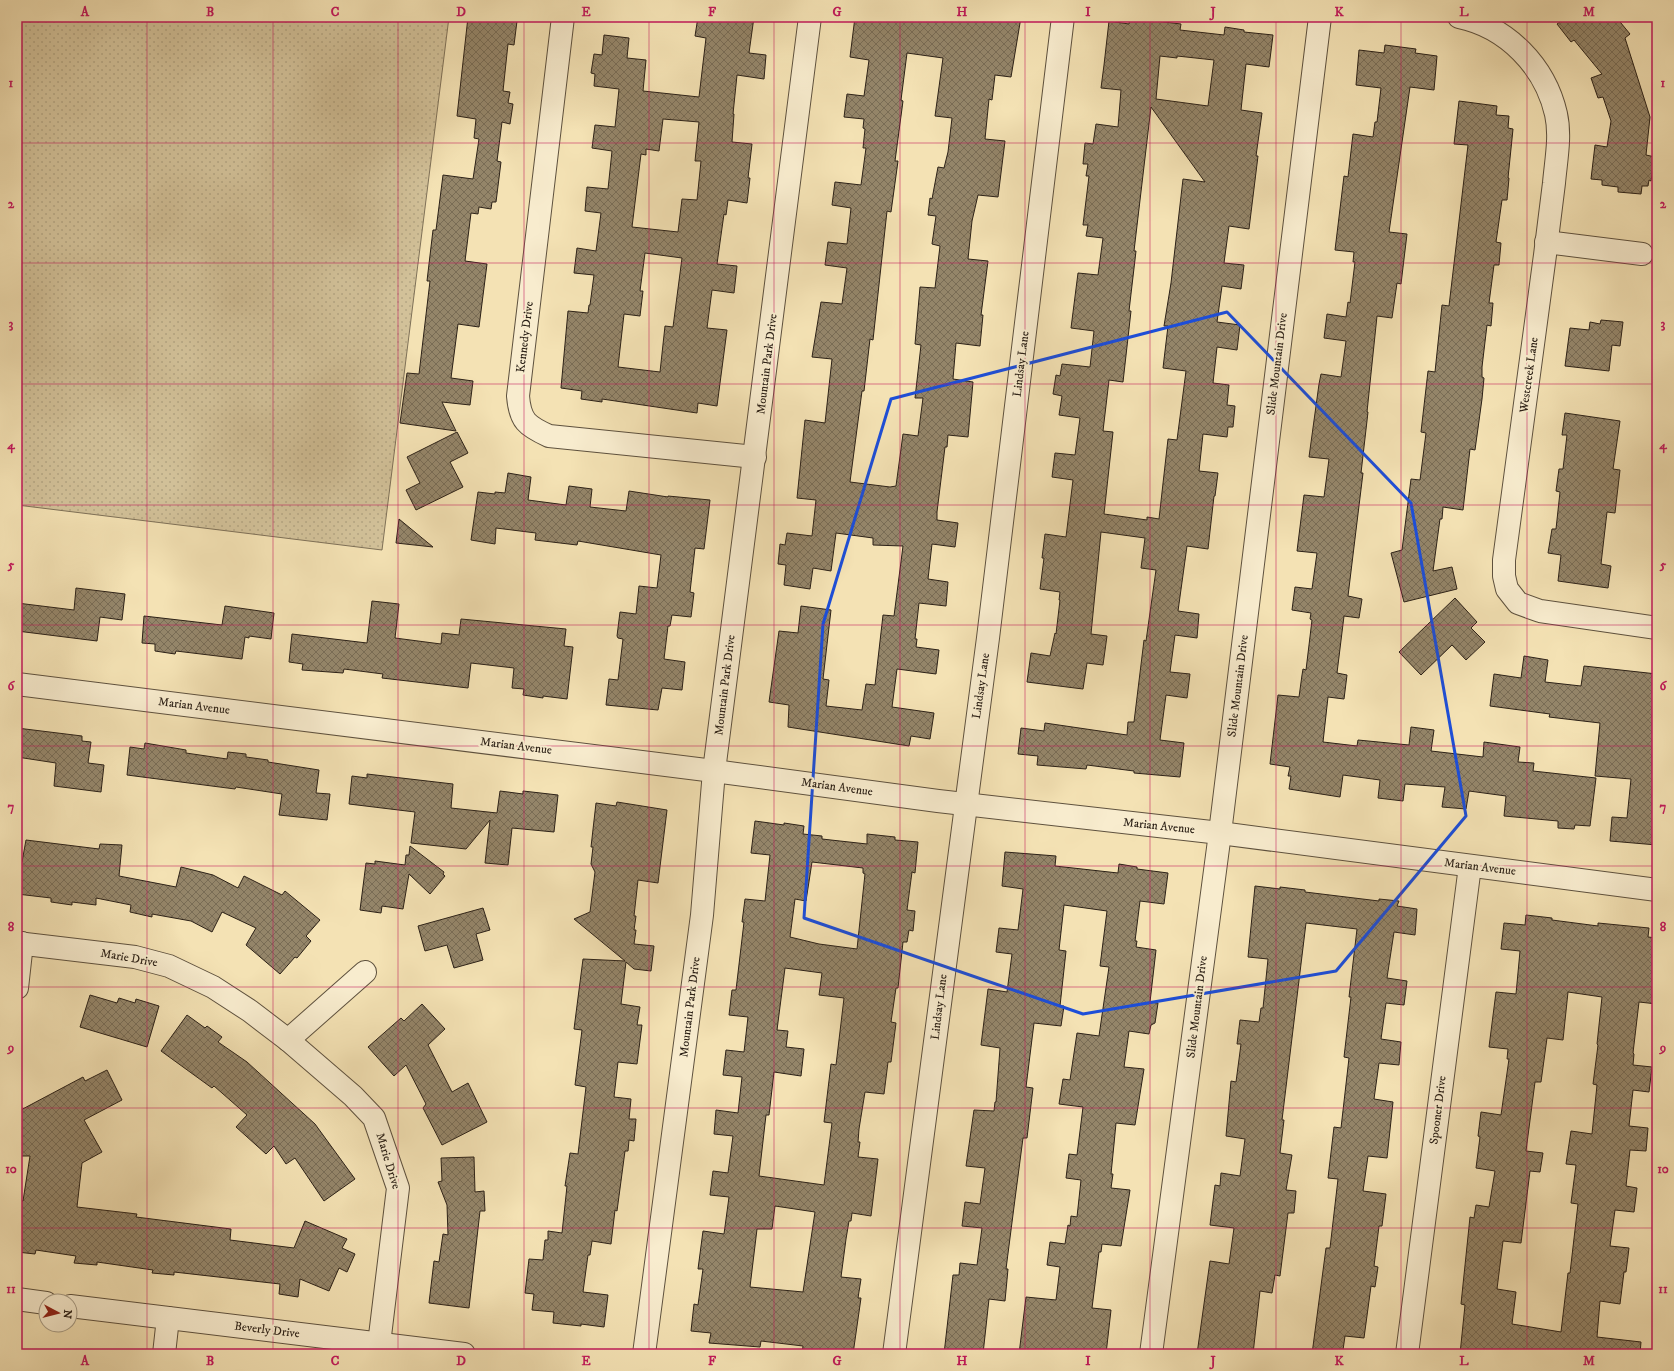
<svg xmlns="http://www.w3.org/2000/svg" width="1674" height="1371" font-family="'IM FELL DW Pica',serif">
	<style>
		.grass { fill: url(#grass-dots); stroke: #7f7158 }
		.building { fill: url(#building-cross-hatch); stroke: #2c2117; fill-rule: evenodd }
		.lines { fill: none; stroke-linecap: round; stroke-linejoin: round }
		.minor-casing { stroke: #5e513e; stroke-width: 24 }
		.minor { stroke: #f8ecce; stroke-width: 22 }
		.marked { fill: none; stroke: #1d4ed8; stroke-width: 3; stroke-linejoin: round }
		.grid { fill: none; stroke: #c2185b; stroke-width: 1; stroke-opacity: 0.55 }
		.labels { text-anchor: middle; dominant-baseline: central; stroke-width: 4; stroke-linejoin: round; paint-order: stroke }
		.street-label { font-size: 12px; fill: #2c2117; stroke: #f8ecce }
		.neatline { fill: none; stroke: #c2185b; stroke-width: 1.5 }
		.grid-label { font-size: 13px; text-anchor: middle; font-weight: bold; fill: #c2185b }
	</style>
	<defs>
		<pattern id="grass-dots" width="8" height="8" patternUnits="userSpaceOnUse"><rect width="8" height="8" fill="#d2c199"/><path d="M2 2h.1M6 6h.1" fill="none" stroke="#b4a683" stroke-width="1.8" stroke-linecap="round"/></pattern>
		<pattern id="building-cross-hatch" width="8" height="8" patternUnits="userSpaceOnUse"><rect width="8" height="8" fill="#948569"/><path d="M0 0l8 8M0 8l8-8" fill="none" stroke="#796c55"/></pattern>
	</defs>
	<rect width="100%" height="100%" fill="#f4e2b4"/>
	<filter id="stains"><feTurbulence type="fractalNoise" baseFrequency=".005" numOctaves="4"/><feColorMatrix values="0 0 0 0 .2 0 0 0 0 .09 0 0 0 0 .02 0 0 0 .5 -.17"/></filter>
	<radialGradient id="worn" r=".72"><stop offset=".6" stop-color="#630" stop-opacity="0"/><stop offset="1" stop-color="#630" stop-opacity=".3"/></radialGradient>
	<!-- grass -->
	<path class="grass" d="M17,17H449L382,550L17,505Z"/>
	<!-- building -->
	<g class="building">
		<path d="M468,17H483L517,21L514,45L508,44L503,91L510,92L508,103L513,104L510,124L502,122L497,161L501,162L496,202H492L491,209L479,207L478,214L471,213L465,261L487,264L479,327L458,324L451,378L473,381L470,405L442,402L456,431L400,423L407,373L419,374L430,281H427L433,230H436L443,175L473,179L479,139L474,138L476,119L457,116Z"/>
		<path d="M698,17H754L749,53L766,55L764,79L737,75L733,114H734L732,142L752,144L748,178H750L747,203L728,200L726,215L724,214L722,228L717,264L737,266L734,293L712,290L707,328L727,330L717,406L698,403L697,413L602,399V402L581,399L582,391L561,388L568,311L588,313L589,305H590L594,275L574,273L577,248L596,251L601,213L585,211L587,187L608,189L612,151L592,148L595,125L615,127L619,89L594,86L595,74L591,73L594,54L602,55L604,35L629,38L627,58L646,60L643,91L699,97L706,38L695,36ZM663,119L699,122L695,161H701L697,200L682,199L678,232L632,227L641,154L646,155V149L659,151ZM645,253L682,258L673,327L665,326L660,372L618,367L624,314L640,316L643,291H640Z"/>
		<path d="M855,17H1021L1011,77L995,75L992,100L989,99L985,139L1005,141L998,197L978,195L972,221L968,259L988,261L981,315H983L980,346L956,343L953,379L973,382L968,437L948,435L947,447H945L937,512V520L958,523L955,547L932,544L928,579L948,582L946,606L919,603L915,639H917L916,647L939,650L936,674L897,669L892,707L934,713L930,739L911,736L909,746L788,727L789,705L769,702L779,631L798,633L801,606L831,610L823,679L829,680L826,706L862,710L866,684L875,685L883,615L894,616L903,546L873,545V538L836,533L831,571L813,568L810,589L784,585L786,565L778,564L780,544L785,545L787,533L812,536L816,500L797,498L805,420L825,423L832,359L812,357L821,302L842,304L847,268L825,265L828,242L847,244L851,208L832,205L835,182L861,185L866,148H863L865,129L863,128L864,119L844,117L847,94L864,96L869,60L850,57ZM907,53L943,58L935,116L952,118L948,152L944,168L938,167L932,199L930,198L928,215L936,216L932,244L940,246L935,288L920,287L915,344L921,345L915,398H923L918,436L903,434L896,486L890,487L850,482L862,391H864L870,339L873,340L887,211L891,212L898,161H895L903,101L901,100Z"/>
		<path d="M1130,17L1156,19V21L1181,24L1180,30L1224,35L1225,27L1244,30V32L1273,35L1269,67L1246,64L1241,110L1262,113L1256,156H1258L1249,229L1229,226L1224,263L1244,265L1241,289L1222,286L1217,322L1240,325L1237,350L1217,347L1213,383L1229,385L1227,405L1235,406L1233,427H1228L1227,437L1203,434L1199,471L1218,473L1215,496H1214L1208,549L1187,546L1178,611L1199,614L1197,638L1175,635L1170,672L1190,674L1187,698L1166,695L1160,740L1184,743L1180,777L1134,773V771L1087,765L1086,769L1037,765L1038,756L1018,754L1021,728L1044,731L1045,723L1127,735L1128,722H1134L1144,640L1146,641L1156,570L1141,568L1145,538L1101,532L1091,634L1107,636L1103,665L1087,663L1083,689L1027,682L1031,653L1050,656L1055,633L1056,634L1060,600H1059L1060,592L1040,589L1044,558H1042L1045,534L1066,537L1073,480L1052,477L1055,453L1075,455L1080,418L1059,415L1062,396L1053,394L1056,375L1060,376L1062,364L1090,367L1094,331L1071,328L1078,273L1098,275L1103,238L1086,236L1088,225H1083L1089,176H1086L1088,164H1083L1085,143L1093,144L1096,124L1118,127L1121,90L1101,88L1104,65L1109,21L1129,24ZM1160,56L1177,58V56L1214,60L1208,106L1156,99ZM1151,107L1205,182L1183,179L1171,283L1164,326H1168L1163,368L1186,371L1177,440L1168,439L1159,519L1147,517V520L1104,514L1113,432L1103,431L1109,380L1123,382L1131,311H1129L1136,251H1134Z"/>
		<path d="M1567,17H1616L1630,34L1625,38L1650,117L1646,155L1655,157L1651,181L1649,180L1648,186H1642L1641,194L1618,192V187L1602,185V180L1591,179L1595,145L1607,147L1611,121L1603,97L1598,98L1591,78L1602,74L1574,40L1571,42L1557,24Z"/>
		<path d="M1385,45L1416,49L1415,53L1437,56L1434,90L1410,87L1389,232L1407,234L1401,284L1397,283L1392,318L1377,316L1367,412H1368L1361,473H1363L1348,596L1362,599L1359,618L1344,616L1337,673L1347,675L1344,699L1328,697L1323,742L1357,746L1358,740L1409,745L1411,727L1434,730L1431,751L1483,757L1484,742L1520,747L1518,762L1534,763L1533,771L1596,778L1590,826L1575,825L1574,829L1558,828V821L1504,816L1506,796L1469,791L1466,809L1442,807L1445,787L1405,784L1403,801L1378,798L1380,780L1343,775L1340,797L1289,789L1291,776H1288L1290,767L1270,764L1278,695L1299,697L1302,675L1303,669L1306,670L1312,620L1310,619L1311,613L1292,610L1295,587L1312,589L1317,553L1297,551L1304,495L1324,497L1329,459L1309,457L1319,384L1321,374L1341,377L1346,341L1324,338L1327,314L1346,317L1348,302L1350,303L1355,262H1353L1354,252L1335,250L1344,176L1348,177L1353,134L1373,137L1375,122H1377L1381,88L1356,85L1359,50L1384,53Z"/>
		<path d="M1459,101L1497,106L1496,115L1509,116L1508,128L1513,129L1508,178H1509L1507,200H1502L1496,242L1501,243L1499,265H1494L1489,303H1493L1491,326L1487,325L1482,367V377L1484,378L1482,399L1475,450L1470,449L1463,510L1443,507L1442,519H1440L1433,571L1452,567L1457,589L1404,602L1391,553L1402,550L1411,479L1420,480L1426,433L1421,432L1428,371L1435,372L1442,305L1449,306L1468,145L1454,144Z"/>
		<path d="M1601,320L1623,322L1620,346L1612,345L1609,371L1565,366L1570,328L1589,330L1590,322L1600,324Z"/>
		<path d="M1565,413L1620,421L1613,469L1620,470L1615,513L1607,512L1601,564L1611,566L1608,588L1558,581L1561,555L1548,553L1552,529H1556L1560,492L1556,491L1559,469H1563L1567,435H1562Z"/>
		<path d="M457,432L468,453L450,462L463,487L416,510L406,490L420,483L407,457Z"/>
		<path d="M508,473L531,477L528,500L566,505L569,486L592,489L590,507L626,511L629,491L668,497V496L710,500L704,549L695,548L690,592L694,593L691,617L672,615L670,626H668L664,659L685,662L682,690L662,688L658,710L606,705L609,679L618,680L623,639L618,638L617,636L620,612L636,614L639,586L657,588L661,555L578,541L577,545L535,540L536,533L496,528L495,544L471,540L478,492L495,494V492L505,493Z"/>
		<path d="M399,519L433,547L396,543Z"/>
		<path d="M76,588L125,594L122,620L100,617L97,641L17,631V603L74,610Z"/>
		<path d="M1455,598L1477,622L1471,628L1485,642L1466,660L1452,645L1421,675L1399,652Z"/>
		<path d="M372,601L399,604L395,638L441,644L442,633L459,635L461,619L566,629L564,646L573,647L567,699L543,696V698L523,695L524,689L512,688L514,668L471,663L468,688L382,678L383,674L344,669L343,673L302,670L303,664L289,662L292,634L367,643Z"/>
		<path d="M225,606L274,613L271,639L249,636V638L245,637L242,659L176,651L175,654L155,651V644L142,643L144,616L222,625Z"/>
		<path d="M1524,656L1548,660L1545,682L1581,686L1584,666L1657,674V845L1610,841L1612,817L1627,818L1631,779L1595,776L1600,723L1549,717L1550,714L1490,706L1494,674L1521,678Z"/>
		<path d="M17,728L82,736V741L91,742L88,763L104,765L101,792L54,786L56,763L17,757Z"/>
		<path d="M145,743L186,750V753L227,759L228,752L246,754V757L268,760V762L319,770L316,793L330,794L327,820L279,815L282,794L236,787L235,789L127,775L130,747L144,749Z"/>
		<path d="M367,774L453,784L451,808L497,813L500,791L523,794V791L558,795L554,832L512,828L508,865L485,863L490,820L466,849L411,843L415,812L349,804L352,776L367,778Z"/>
		<path d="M617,802L667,810L658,883L638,880L634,916H636L634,930H636L634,944L654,946L651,971L634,969L626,962L621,1004L640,1007L637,1025H642L637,1064L618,1062L614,1097L631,1099L629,1119H636L634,1141L629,1140L628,1151H625L617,1211L615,1210L611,1244L592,1241L590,1255H588L583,1292L608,1295L604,1327L581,1324V1326L553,1323L554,1312L532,1310L534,1294L525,1293L529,1259L543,1260L545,1240H548V1231L562,1233L567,1186H565L570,1153L578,1154L586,1087L575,1085L582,1030L574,1029L583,959L625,961L574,919L590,912L595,872L591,864L593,847H591L596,803L616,806Z"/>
		<path d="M755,821L784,825V823L804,826L803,834L822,836V839L867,844V834L895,837V840L918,842L915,873L912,872L907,910L915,911L913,931L909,930L907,942H903L898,988H896L891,1022L896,1023L891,1062H888L884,1094L865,1092L859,1129L858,1142H860L858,1157L878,1159L871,1216L852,1213L851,1221H849L846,1239L841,1277L861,1279L858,1298H861L853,1354H802L803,1346L761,1341L760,1347L709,1343L711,1333L691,1331L694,1304L698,1305L703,1269H698L703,1231L724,1234L729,1197L710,1195L713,1171L728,1173L733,1136L714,1134L716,1110L738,1113L742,1077L723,1075L726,1050L744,1052L748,1017L729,1015L732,990H736L744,922H742L745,899L765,901L770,855L751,853ZM812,862L863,868V873L865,874L857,949L819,944L790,937L795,899L806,901ZM785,968L822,973L819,995L844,998L836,1065L831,1064L824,1122L832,1123L824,1185L759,1176L766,1115H769L774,1072L801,1076L804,1049L786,1047L788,1031L777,1030ZM775,1206L815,1212L803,1292L750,1287L757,1229H772Z"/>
		<path d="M26,840L99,849L100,844L122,845L119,876L176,887L181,867L213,875L238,888L244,876L282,895L285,891L320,920L306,936L311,941L297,958L295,957L280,974L246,945L256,928L222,912L212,932L191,921L152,914V917L130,912L131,905L96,898V905L72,902V905L51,902V898L17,894V861L22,862Z"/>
		<path d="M410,846L444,872L443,874L445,876L430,894L409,874L403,909L382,906L381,913L360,910L366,863L375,864V861L405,865L406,855H409Z"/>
		<path d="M1005,852L1056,856L1055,866L1118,873L1119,864L1137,867V869L1168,873L1164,904L1140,901L1135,941H1137L1136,947L1156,950L1150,1002L1158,1003L1155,1023L1151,1025L1149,1034L1129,1031L1124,1067L1144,1069L1135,1125L1116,1123L1114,1144L1111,1174H1113L1111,1188L1130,1190L1121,1246L1102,1244L1101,1252H1099L1092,1308L1111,1310L1106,1354H1019L1026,1297L1056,1300L1060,1267L1047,1265L1050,1242L1065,1244L1068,1225L1070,1226L1071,1216L1077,1217L1081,1180L1066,1178L1069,1154L1077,1155L1083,1107L1059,1104L1063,1079L1070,1080L1077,1033L1099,1036L1109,967L1100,966L1107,911L1064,905L1059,950L1066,951L1060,1006H1064L1061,1026L1034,1023L1026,1087L1033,1088L1027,1138H1023L1015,1199L1006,1269H1008L1005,1301L989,1299L983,1354H944L953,1275H959L960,1263L977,1265L982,1228L962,1226L965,1202L980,1204L985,1168L966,1166L974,1110L994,1111L995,1102H996L1000,1048L981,1045L988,989L1007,992L1012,954L996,952L999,928L1018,930L1023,889L1002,886Z"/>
		<path d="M1255,886L1280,889V887L1305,890V892L1379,901V899L1399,901L1397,906L1417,909L1415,935L1394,932L1387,978L1407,981L1404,1005L1386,1003L1381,1039L1401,1042L1399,1065L1379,1063L1374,1099L1393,1102L1387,1158L1368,1156L1363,1191L1386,1194L1382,1226H1379L1374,1266L1378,1267L1375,1287L1371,1286L1364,1338L1345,1336L1343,1350L1341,1349V1354H1312L1326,1248H1330L1338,1179L1328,1178L1334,1127L1341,1128L1349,1058L1344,1057L1351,997H1349L1357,929L1306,923L1282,1120H1284L1280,1153L1292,1155L1286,1190L1296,1191L1294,1213H1288L1280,1276L1275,1275L1272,1293L1260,1291L1253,1354H1197L1210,1261L1229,1264L1234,1228L1210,1225L1215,1185L1220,1186L1221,1173L1240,1176L1245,1139L1226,1136L1231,1081L1236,1082L1241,1044H1237L1240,1020L1259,1022L1261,1008H1263L1268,959L1248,957Z"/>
		<path d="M483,908L490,930L476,934L483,960L454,968L447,945L425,951L418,926Z"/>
		<path d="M1526,915L1552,918V920L1598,926V923L1649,928L1648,937L1657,938V1004L1639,1002L1633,1053L1634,1054L1633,1065L1652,1067L1649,1092L1633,1090L1629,1126L1648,1128L1646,1151L1630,1150L1626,1186L1637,1188L1634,1212L1615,1210L1610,1246L1629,1248L1626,1272H1624L1620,1304L1600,1301L1597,1337L1641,1342L1640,1354H1460L1465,1305L1461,1304L1470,1217L1474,1218L1476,1205L1489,1207L1495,1171L1476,1168L1480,1137L1478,1136L1481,1112L1501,1115L1509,1059H1507L1508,1049L1489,1047L1496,992L1516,994L1520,951L1501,949L1504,923L1525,925ZM1568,992L1602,997L1597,1044L1598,1045L1593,1084L1597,1085L1592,1134L1571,1131L1566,1164L1576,1165L1571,1203L1578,1204L1570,1273H1568L1561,1332L1512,1324L1516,1292L1497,1289L1503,1241L1521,1243L1530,1171L1540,1172L1543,1153L1526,1151L1535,1082H1541L1547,1038L1563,1040Z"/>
		<path d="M90,995L117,1003L119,998L135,1003L136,999L159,1006L147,1047L80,1027Z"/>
		<path d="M422,1004L445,1029L428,1045L452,1092L468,1083L487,1122L442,1145L423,1108L426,1104L406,1065L394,1076L368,1047L401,1018L404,1021Z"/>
		<path d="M187,1015L205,1028L207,1026L222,1037L218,1042L247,1062L315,1124L355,1179L324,1201L295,1158L286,1164L274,1146L266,1154L236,1127L247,1115L214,1086L212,1088L161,1051Z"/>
		<path d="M107,1070L122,1100L84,1120L102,1152L82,1163L77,1207L137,1214L136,1217L231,1229L230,1240L294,1248L305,1221L347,1239L342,1248L355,1254L347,1272L339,1268L329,1291L300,1279L298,1297L279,1294L280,1284L174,1272V1275L152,1273L153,1270L97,1262V1265L74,1263L76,1256L36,1250L35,1254L17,1252V1200L23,1201L30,1156H17V1112L83,1077L85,1081Z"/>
		<path d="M474,1157L475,1192L484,1191L485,1211H480L469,1308L429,1303L434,1261L439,1262L443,1234L448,1235L447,1205L438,1182L442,1181L441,1158Z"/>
	</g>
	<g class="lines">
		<!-- minor casing -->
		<g class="minor-casing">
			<g id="minor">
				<path d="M563,17L518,396C520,421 527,426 549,436L755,457"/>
				<path d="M1459,17C1507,27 1545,66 1556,114C1561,136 1556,160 1554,183C1551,207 1548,231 1545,255C1531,357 1518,458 1504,560V576L1507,589L1518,603L1540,611L1657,628"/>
				<path d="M1546,242L1642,254"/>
				<path d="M17,684L714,771L938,801L1220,833L1657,890"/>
				<path d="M17,943L135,957L169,966L213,987L250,1011L288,1040L353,1096L374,1118L398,1188L379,1344"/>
				<path d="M17,988L22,943"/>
				<path d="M288,1040L365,972"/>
				<path d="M17,1299L46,1303"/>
				<path d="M70,1306L464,1354"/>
				<path d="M164,1354L168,1318"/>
				<path d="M644,1354L702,915L714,771L810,17"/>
				<path d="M894,1354L988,638L1063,17"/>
				<path d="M1151,1354L1220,833L1320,17"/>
				<path d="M1407,1354L1470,866"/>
			</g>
		</g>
		<!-- minor -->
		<use href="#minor" class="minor"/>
	</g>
	<!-- marked area -->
	<path class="marked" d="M1227,312L1411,503L1466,816L1336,971L1083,1014L804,918L823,624L891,399Z"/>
	<!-- grid -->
	<path class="grid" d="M147,17V1354M273,17V1354M398,17V1354M524,17V1354M649,17V1354M774,17V1354M900,17V1354M1025,17V1354M1150,17V1354M1276,17V1354M1401,17V1354M1527,17V1354M17,143H1657M17,263H1657M17,384H1657M17,505H1657M17,625H1657M17,746H1657M17,866H1657M17,987H1657M17,1108H1657M17,1228H1657"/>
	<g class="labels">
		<!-- street labels -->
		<g class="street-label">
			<text transform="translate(525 337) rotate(-83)">Kennedy Drive</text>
			<text transform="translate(767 364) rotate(-83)">Mountain Park Drive</text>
			<text transform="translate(1021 364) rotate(-83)">Lindsay Lane</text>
			<text transform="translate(1277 364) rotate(-83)">Slide Mountain Drive</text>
			<text transform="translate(1529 375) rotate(-82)">Westcreek Lane</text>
			<text transform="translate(725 685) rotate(-83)">Mountain Park Drive</text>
			<text transform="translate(981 686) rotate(-82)">Lindsay Lane</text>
			<text transform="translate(1238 686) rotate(-83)">Slide Mountain Drive</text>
			<text transform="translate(194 706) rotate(7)">Marian Avenue</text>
			<text transform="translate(516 746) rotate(7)">Marian Avenue</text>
			<text transform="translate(837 787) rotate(8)">Marian Avenue</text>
			<text transform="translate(1159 826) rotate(6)">Marian Avenue</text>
			<text transform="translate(1480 867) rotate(7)">Marian Avenue</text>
			<text transform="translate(129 958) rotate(10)">Marie Drive</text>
			<text transform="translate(690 1007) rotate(-83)">Mountain Park Drive</text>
			<text transform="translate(939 1007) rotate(-83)">Lindsay Lane</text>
			<text transform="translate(1197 1007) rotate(-83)">Slide Mountain Drive</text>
			<text transform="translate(1438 1110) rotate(-83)">Spooner Drive</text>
			<text transform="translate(388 1161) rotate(73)">Marie Drive</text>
			<text transform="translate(267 1330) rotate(7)">Beverly Drive</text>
		</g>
	</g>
	<!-- margin -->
	<rect width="1674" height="1371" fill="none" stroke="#f4e2b4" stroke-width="44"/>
	<!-- north arrow -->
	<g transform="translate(58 1313) rotate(97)"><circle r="19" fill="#f8ecce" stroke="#a69b85"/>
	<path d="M0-3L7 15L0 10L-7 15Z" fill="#8f2418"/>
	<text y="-6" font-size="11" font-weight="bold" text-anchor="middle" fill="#2c2117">N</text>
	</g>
	<rect x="22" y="22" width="1630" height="1327" class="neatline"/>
	<g class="grid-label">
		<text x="85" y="16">A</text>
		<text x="210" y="16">B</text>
		<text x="335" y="16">C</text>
		<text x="461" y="16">D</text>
		<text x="586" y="16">E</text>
		<text x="712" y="16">F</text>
		<text x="837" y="16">G</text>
		<text x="962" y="16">H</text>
		<text x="1088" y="16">I</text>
		<text x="1213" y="16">J</text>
		<text x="1339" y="16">K</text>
		<text x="1464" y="16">L</text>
		<text x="1589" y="16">M</text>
		<text x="11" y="87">1</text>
		<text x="1663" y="87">1</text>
		<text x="11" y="208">2</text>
		<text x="1663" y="208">2</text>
		<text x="11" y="328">3</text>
		<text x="1663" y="328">3</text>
		<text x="11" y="449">4</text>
		<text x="1663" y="449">4</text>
		<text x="11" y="569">5</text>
		<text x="1663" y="569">5</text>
		<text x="11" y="690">6</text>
		<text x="1663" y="690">6</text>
		<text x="11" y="811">7</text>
		<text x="1663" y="811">7</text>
		<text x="11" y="931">8</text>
		<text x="1663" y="931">8</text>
		<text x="11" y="1052">9</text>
		<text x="1663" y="1052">9</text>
		<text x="11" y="1173">10</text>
		<text x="1663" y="1173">10</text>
		<text x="11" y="1293">11</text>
		<text x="1663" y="1293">11</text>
		<text x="85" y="1365">A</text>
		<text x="210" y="1365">B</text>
		<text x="335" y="1365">C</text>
		<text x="461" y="1365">D</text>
		<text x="586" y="1365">E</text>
		<text x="712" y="1365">F</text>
		<text x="837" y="1365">G</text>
		<text x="962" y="1365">H</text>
		<text x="1088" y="1365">I</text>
		<text x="1213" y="1365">J</text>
		<text x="1339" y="1365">K</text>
		<text x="1464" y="1365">L</text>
		<text x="1589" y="1365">M</text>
	</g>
	<rect width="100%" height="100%" filter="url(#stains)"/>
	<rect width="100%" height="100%" fill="url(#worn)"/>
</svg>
